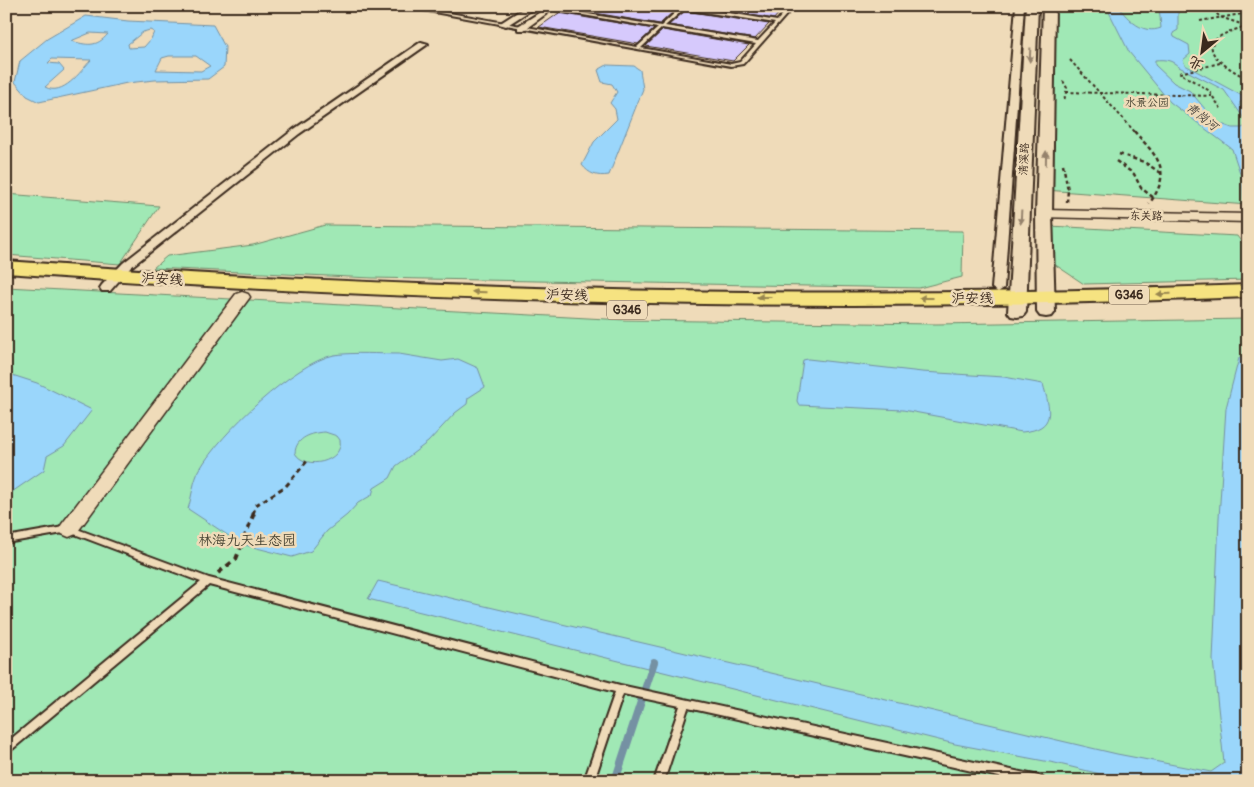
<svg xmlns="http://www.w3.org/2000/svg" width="1254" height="787" font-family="Pangolin,'LXGW WenKai TC',sans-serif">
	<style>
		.green { fill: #a0e8b5; stroke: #6e896a }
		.water { fill: #9ad6fb; stroke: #7491a3; fill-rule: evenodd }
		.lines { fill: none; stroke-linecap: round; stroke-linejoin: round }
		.stream { stroke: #7491a3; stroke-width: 8 }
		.building { fill: #d6c9fc; stroke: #3b2a1e }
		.service-casing { stroke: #3b2a1e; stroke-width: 4 }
		.minor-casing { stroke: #3b2a1e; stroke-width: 4 }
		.tertiary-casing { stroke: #3b2a1e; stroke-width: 3 }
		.secondary-casing { stroke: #3b2a1e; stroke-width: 4 }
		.trunk-casing { stroke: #3b2a1e; stroke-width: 4 }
		.path-far3 { stroke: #3b2a1e; stroke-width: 2; stroke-dasharray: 3 2.5; stroke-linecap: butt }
		.path-far2 { stroke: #3b2a1e; stroke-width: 2.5; stroke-dasharray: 4 3; stroke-linecap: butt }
		.path-far1 { stroke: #3b2a1e; stroke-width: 3; stroke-dasharray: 5 4; stroke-linecap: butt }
		.path { stroke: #3b2a1e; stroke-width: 4; stroke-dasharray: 6 5; stroke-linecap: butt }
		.service { fill: #efdbb9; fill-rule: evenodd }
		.minor { fill: #efdbb9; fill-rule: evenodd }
		.tertiary { fill: #efdbb9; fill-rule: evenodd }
		.secondary { fill: #efdbb9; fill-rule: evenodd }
		.trunk { fill: #f6e381; fill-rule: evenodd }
		.oneway { fill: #95826c }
		.oneway2 { fill: #988650 }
		.labels { text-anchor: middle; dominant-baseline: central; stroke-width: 5; stroke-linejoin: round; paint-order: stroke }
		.far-park-label { font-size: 11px; fill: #4a4635; stroke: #efdbb9 }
		.far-street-label { font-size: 11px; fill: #3b2a1e; stroke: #efdbb9 }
		.far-water-label { font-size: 12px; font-style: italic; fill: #49443f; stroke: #efdbb9 }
		.shield { fill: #efdbb9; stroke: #715f4c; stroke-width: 1 }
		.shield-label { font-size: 12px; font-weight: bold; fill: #3b2a1e }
		.street-label { font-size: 14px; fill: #3b2a1e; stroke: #efdbb9 }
		.park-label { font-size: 14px; fill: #4a4635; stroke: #efdbb9 }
	</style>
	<rect width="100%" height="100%" fill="#efdbb9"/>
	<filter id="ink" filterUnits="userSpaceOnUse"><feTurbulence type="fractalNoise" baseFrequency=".02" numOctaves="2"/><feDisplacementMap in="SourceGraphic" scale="10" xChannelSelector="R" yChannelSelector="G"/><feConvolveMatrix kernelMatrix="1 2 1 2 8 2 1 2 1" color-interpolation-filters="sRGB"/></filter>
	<g filter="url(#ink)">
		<!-- green -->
		<g class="green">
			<path d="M1049,6H1248V205L1045,190Z"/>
			<path d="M6,194L159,206L120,264L6,255Z"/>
			<path d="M325,225L963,231L962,277L919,288L372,278L153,268L167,256L253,245Z"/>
			<path d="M1049,226L1237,236L1248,251V280L1084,284L1051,262Z"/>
			<path d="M6,287L625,320L936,324L1248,319V781H6Z"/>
		</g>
		<!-- water -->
		<g class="water">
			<path d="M1106,6H1118C1128,20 1143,35 1161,28L1159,6H1175L1178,9V30L1173,33L1174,37L1189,45L1190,54L1183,60L1185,65L1248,99V101L1240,102V106L1248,116V124L1224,90L1179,67C1172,60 1165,59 1155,60V65L1174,83L1190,91L1216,122L1232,128H1242L1248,125V261L1242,179L1232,149L1170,102L1129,52Z"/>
			<path d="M86,16L128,21L213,25L225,47L224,67L208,79L155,80L127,83L39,102L27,96L15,82L20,61L47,39ZM150,30L154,32L151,39L144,47L129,48L128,44L143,32ZM90,33L108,34C96,48 87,45 71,41ZM169,56H196L210,66L201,71L156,70L162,58ZM52,59L90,60H91C80,72 63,97 45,87L64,70L59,64L48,63Z"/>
			<path d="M607,65L634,66L640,70L643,89L609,175C597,177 589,174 582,165L594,142L617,119L615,109L610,103L617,92L612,84L602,82L598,70Z"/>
			<path d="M1248,353V781H1129L1055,763L955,744L368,599L378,581L1117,754L1211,772L1224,763L1213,660L1219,518L1226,408L1239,358Z"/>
			<path d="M399,354L442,361L458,359L478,368L485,387L468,398L467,404L455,413L428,442L396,466L390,478L374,488L372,495L358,503L347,515L327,531L311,551L292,557L241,544L188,509C192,497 193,480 200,469C220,434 294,363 334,355C355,352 378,354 399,354ZM325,432L337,436L340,440C344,462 305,471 295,453C296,437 312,433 325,432Z"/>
			<path d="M808,359L922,372L1004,377L1043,384C1050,409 1057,429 1022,432L903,410L799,405L797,401L803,360Z"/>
			<path d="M6,373L37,383L92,410L64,446L47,456L44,470L6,496Z"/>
		</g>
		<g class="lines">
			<!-- stream -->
			<path class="stream" d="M615,781L654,662"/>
		</g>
		<!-- building -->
		<g class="building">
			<path d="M568,6H671L676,9L660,24L565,8Z"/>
			<path d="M700,6H736L779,13L774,19Z"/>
			<path d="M685,11L769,24L755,39L669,25Z"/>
			<path d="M559,13L654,29L638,44L539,27Z"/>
			<path d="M663,30L749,45L733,61L646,46Z"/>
		</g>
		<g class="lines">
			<!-- service casing -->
			<g class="service-casing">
				<g id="service">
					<path d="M401,6H411L637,47L658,28L543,8L545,7L661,26L680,8L673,6H687L777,21L790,6H794L743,64L731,66ZM684,9L775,23L758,41L665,26ZM662,28L756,44L740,62L731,64L641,48Z"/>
					<path d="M69,526L209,578L620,685L1039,776L1043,778L1044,781H1017L688,708L664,781H654L680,706L623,694L594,781H584L615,692L209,585L9,752L6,753V743L201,582L69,532L6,543V537Z"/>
				</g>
			</g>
			<!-- minor casing -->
			<g class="minor-casing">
				<g id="minor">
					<path d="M527,6H537L506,26L499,24Z"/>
					<path d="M538,6H546L550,11L524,30H518V26L542,11Z"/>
					<path d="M1016,6H1024L1004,288L998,292L992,288Z"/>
					<path d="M421,42L428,44L299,134L131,267L110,291H102L100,288L102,285L123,263L293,130Z"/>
				</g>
			</g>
			<!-- tertiary casing -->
			<g class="tertiary-casing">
				<g id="tertiary">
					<path d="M1044,210L1248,214V222L1039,217L1037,214L1039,211Z"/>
					<path d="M242,292L248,294L250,297L76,534L69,537L62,534L59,529L62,524L236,294Z"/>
				</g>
			</g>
			<!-- secondary casing -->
			<g class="secondary-casing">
				<g id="secondary">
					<path d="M1026,6H1038L1026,312L1023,316L1017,317L1011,316L1008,312Z"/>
					<path d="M1043,6H1055L1052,214L1055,312L1052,316L1046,317L1040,316L1037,312L1036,214Z"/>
				</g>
			</g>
			<!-- trunk casing -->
			<g class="trunk-casing">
				<path id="trunk" d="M6,261C419,291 834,301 1248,285V297C834,314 419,303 6,273Z"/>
			</g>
			<!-- path-far3 -->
			<g class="path-far3">
				<path d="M1209,6L1220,17L1247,26"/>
				<path d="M1200,21L1248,13"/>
				<path d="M1248,26C1192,40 1208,58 1248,79"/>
				<path d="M1070,60L1135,132"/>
				<path d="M1220,63L1180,73L1208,90L1222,110"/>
				<path d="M1063,81L1067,88L1064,101"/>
				<path d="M1066,92L1213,96"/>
			</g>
			<!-- path-far2 -->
			<g class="path-far2">
				<path d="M1134,131C1157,157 1174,170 1149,204"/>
				<path d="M1119,154L1144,162L1161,173"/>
				<path d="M1116,161L1134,174L1141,188L1154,198"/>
				<path d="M1063,164L1068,190L1067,202"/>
			</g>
			<!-- path-far1 -->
			<path class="path-far1" d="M253,514L256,505L286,486L308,460"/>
			<!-- path -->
			<path class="path" d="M218,573L236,559L254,513"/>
			<!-- service -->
			<use href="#service" class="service"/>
			<!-- minor -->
			<use href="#minor" class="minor"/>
			<!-- tertiary -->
			<use href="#tertiary" class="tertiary"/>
			<!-- secondary -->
			<use href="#secondary" class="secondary"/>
			<!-- trunk -->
			<use href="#trunk" class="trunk"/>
		</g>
		<!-- one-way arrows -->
		<defs><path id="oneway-solid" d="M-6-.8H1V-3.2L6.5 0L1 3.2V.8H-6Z" transform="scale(1.25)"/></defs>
		<g class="oneway">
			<use href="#oneway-solid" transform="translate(1030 55) rotate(93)"/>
			<use href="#oneway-solid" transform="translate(1046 158) rotate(-89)"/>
			<use href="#oneway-solid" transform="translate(1021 217) rotate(93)"/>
		</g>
		<g class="oneway2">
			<use href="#oneway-solid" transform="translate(479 292) rotate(-178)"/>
			<use href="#oneway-solid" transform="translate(1164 294) rotate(178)"/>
			<use href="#oneway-solid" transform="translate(764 297) rotate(-180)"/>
			<use href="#oneway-solid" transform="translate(926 298) rotate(180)"/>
		</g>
	</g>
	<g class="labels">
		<!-- far-park labels -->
		<g class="far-park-label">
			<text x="1147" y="102">水景公园</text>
		</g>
		<!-- far-street labels -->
		<g class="far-street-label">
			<text transform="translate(1024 159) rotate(-87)">清溪路</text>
			<text transform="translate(1146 216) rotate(1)">东关路</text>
		</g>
		<!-- far-water labels -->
		<g class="far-water-label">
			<text transform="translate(1202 117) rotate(39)">青岗河</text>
		</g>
		<!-- shield labels -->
		<g class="shield">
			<rect x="1109" y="285.5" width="40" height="19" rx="4"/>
			<rect x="607" y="300.5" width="40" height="19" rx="4"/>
		</g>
		<g class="shield-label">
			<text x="1129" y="295">G346</text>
			<text x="627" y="310">G346</text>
		</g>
		<!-- street labels -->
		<g class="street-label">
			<text transform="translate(162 279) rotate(4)">沪安线</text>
			<text transform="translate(567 295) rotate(2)">沪安线</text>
			<text x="972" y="298">沪安线</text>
		</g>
		<!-- park labels -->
		<g class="park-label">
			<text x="247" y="540">林海九天生态园</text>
		</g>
	</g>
	<!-- margin -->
	<rect width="1254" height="787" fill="none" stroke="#efdbb9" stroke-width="25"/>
	<rect x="12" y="12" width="1229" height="762" fill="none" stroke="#3b2a1e" stroke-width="2" filter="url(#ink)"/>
	<!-- north arrow -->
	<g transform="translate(1202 52) rotate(209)" stroke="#efdbb9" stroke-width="4" paint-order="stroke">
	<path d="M0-4L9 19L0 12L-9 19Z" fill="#3b2a1e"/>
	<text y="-8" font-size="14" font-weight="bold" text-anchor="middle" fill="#3b2a1e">北</text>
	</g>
</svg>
